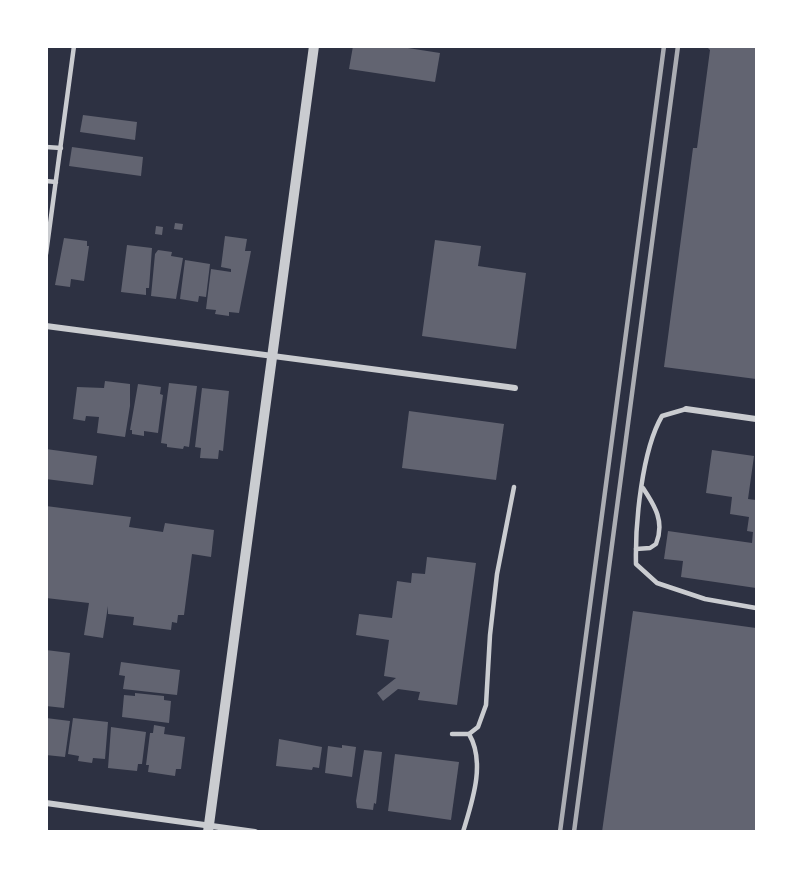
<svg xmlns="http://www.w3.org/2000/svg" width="803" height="878" font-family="'Space Grotesk',sans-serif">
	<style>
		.building { fill: #626471 }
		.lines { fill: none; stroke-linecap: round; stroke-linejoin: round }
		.service { stroke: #caccd0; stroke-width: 4.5 }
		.minor { stroke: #caccd0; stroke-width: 6 }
		.tertiary { stroke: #caccd0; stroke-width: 10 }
		.rail { stroke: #abadb3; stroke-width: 4.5 }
	</style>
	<rect width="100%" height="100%" fill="#2d3142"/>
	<!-- building -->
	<g class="building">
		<path d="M353,46H395L440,53L435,82L349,69Z"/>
		<path d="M706,46H756V379L664,367L693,148H697L710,50Z"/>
		<path d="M83,115L137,122L135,140L80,132Z"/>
		<path d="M72,147L143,157L141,176L69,166Z"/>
		<path d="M175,223L183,224L182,230L174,229Z"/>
		<path d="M156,226L163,227L162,235L155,234Z"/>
		<path d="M225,236L247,239L245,251H251L239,313L229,312V316L215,314L216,310L206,309L211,269L231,272V269L221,267Z"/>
		<path d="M64,238L87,241V246H89L84,281L71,279L70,287L55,285Z"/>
		<path d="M435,240L481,246L478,266L526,273L516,349L422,336Z"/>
		<path d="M127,245L152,248L149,288H146V295L121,292Z"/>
		<path d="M158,250L172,252L171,256L183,258L176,299L151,296L155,254Z"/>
		<path d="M185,260L210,264L206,297L199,296L198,302L180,299Z"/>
		<path d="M105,381L130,384V406L125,437L97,433L99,417L86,416L85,421L73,419L77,387L104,388Z"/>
		<path d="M169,383L197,386L189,447L184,446L183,449L167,447V444L161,443Z"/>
		<path d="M138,384L161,387L160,394L163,395L158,433L144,431V436L132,434V430H130Z"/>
		<path d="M202,388L229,391L223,451L219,450L218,459L200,458L201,448L195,447Z"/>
		<path d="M409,411L504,424L496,480L402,468Z"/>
		<path d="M46,449L97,456L93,485L46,479Z"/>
		<path d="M712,450L754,456L748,499L756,500V588L681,577L683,561L664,559L668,531L752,543L753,532L747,531L749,517L730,514L732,497L706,493Z"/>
		<path d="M46,506L131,517L129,527L163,532L165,523L214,530L211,557L192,554L184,615H178L177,623L172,622L171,630L133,625L134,617L108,614V606L103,638L84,635L89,603L46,598Z"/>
		<path d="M427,557L476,563L457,705L418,700L420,692L398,689L383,701L377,693L396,678L384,676L389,640L356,635L359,614L392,618L397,581L411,583L412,573L425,574Z"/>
		<path d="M633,611L756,628V832H602Z"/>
		<path d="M46,650L70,653L64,708L46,706Z"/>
		<path d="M121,662L180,670L177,695L123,689L125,676L119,675Z"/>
		<path d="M135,693L164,696V700L171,701L169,723L122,717L124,695L135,696Z"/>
		<path d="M46,718L70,721L65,757L46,755Z"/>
		<path d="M73,718L108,722L105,759L93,758L92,763L78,761L79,756L68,754Z"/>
		<path d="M154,725L165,727L164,734L185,737L181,769H176L175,776L148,772L149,765H146L150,733H153Z"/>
		<path d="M111,727L146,732L142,764H138L137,771L108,768Z"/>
		<path d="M279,739L322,747L319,768L313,767L312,770L276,766Z"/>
		<path d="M342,745L356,747L352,777L325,773L328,746L342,748Z"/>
		<path d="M364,750L382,752L376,804L374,803L373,810L357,808L356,801Z"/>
		<path d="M395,754L459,762L451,820L388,811Z"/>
	</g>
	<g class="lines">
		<!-- service -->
		<g class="service">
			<path d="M46,147L61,148"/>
			<path d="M46,181L56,182"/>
			<path d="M46,254L74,46"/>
			<path d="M686,409L662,416C642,450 635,523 636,564L657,583L705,599L756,608"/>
			<path d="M636,549L650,548L656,544C665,522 655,506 643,488"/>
			<path d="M452,734H469C486,763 472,802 463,832"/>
			<path d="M469,734L478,727L486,705L490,635L497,574L514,487"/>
		</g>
		<!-- minor -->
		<g class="minor">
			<path d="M46,326L515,388"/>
			<path d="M686,409L756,419"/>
			<path d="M46,803L255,832"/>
		</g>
		<!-- tertiary -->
		<path class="tertiary" d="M208,832L314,46"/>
		<!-- rail -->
		<g class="rail">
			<path d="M560,832L664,46"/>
			<path d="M574,832L678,46"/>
		</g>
	</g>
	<!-- border -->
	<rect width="803" height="878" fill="none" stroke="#ffffff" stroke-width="96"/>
</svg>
